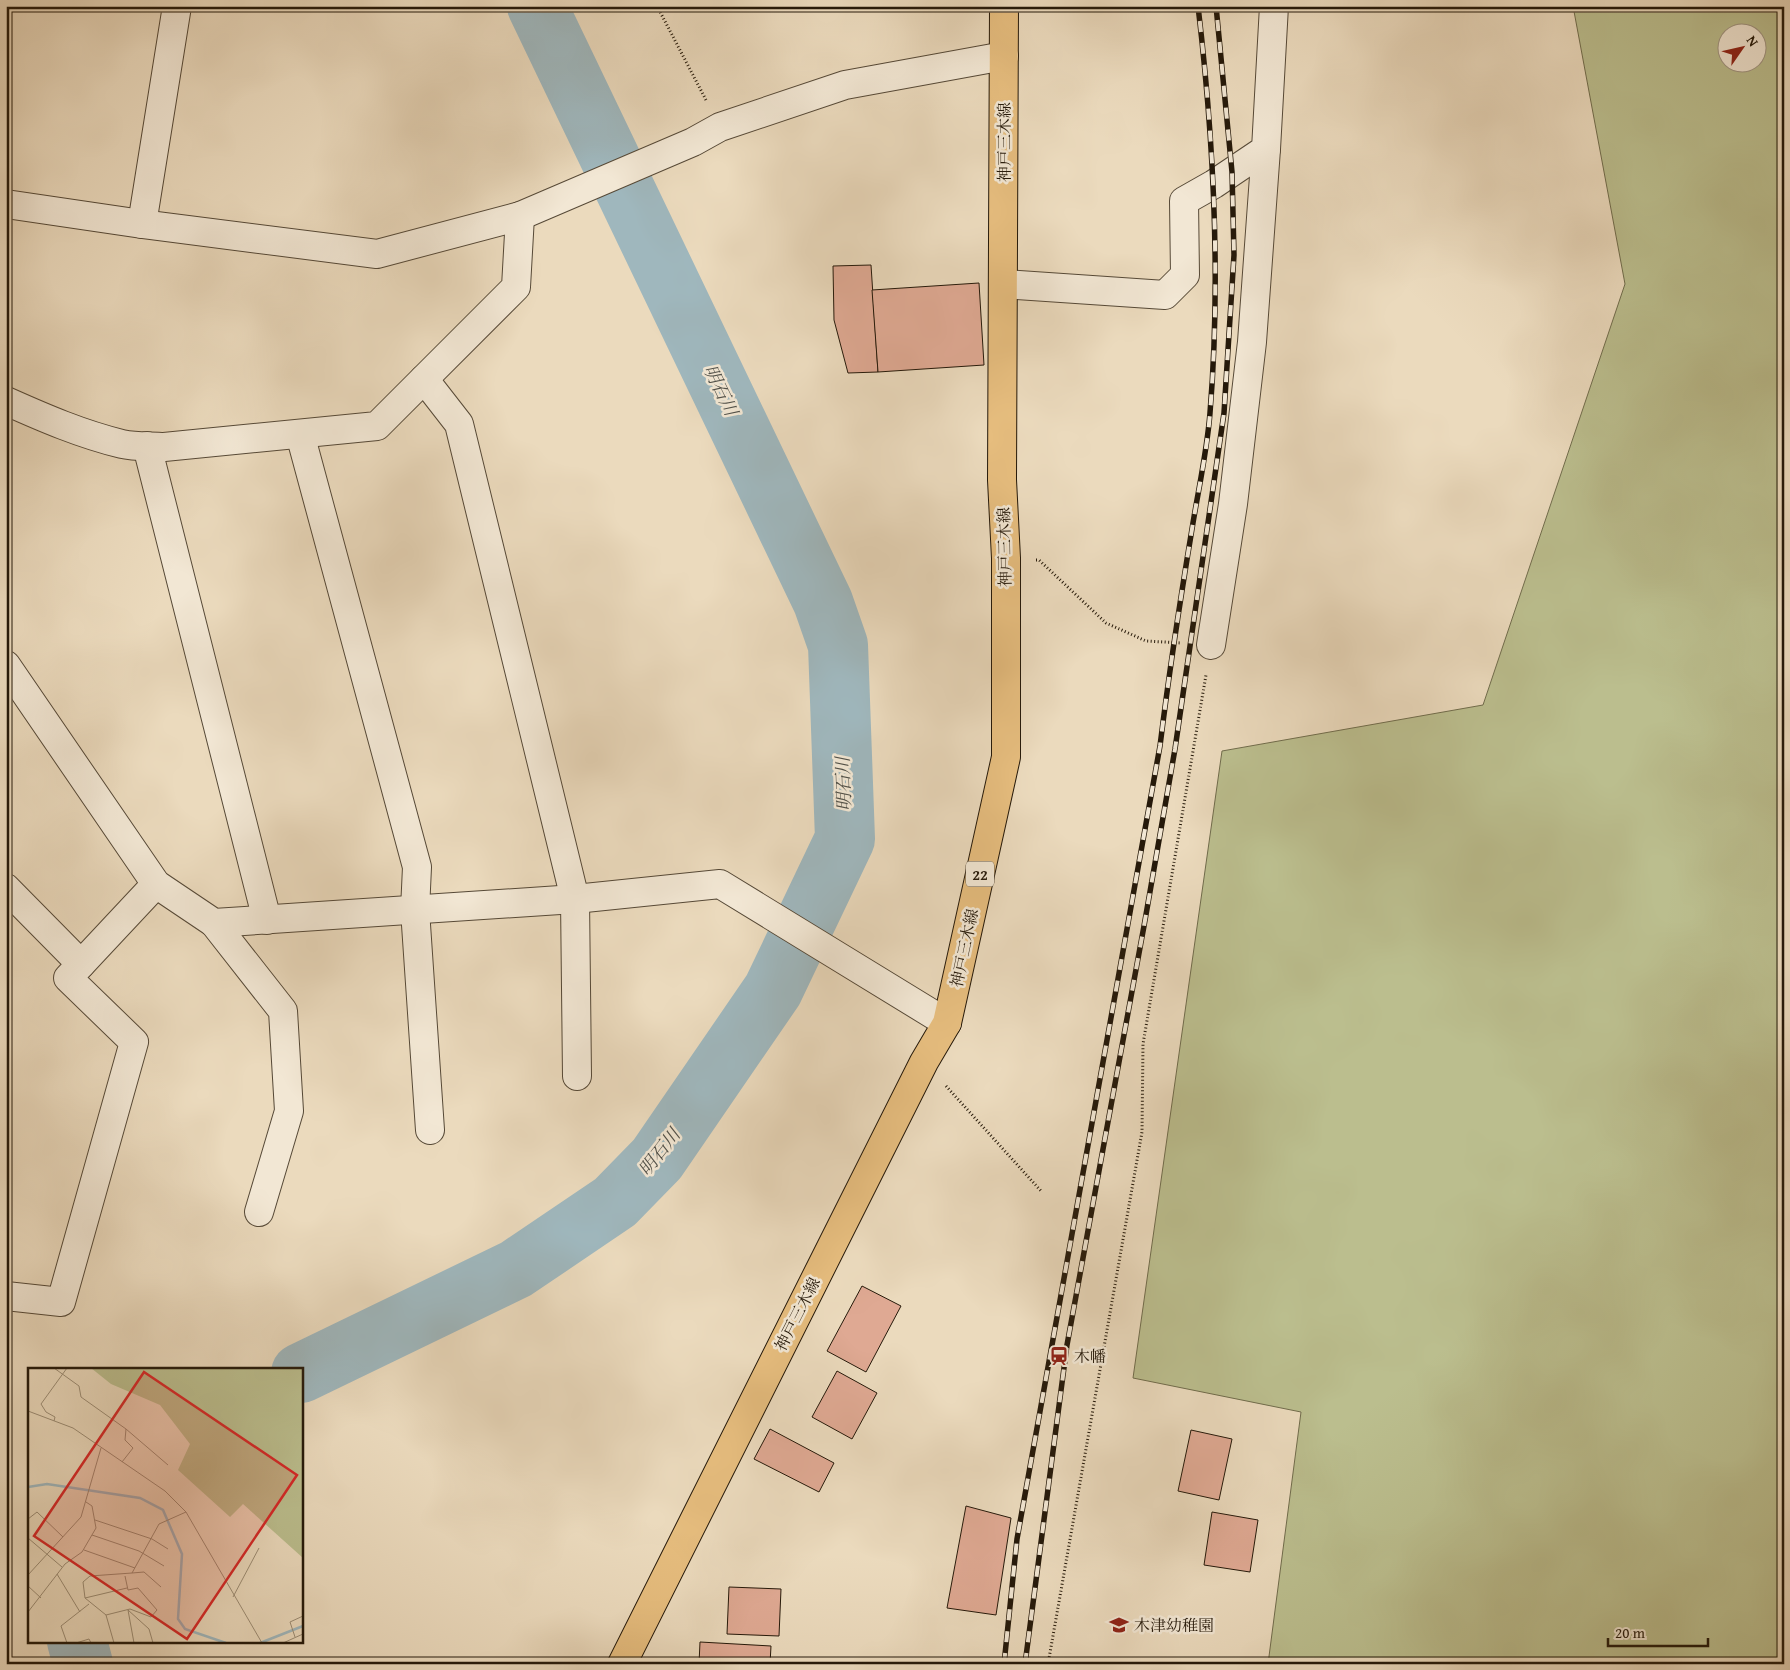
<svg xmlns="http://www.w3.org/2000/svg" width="1790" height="1670" font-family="'Gentium Book Plus','Noto Serif JP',serif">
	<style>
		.green { fill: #bbbe8e; stroke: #706c4c; fill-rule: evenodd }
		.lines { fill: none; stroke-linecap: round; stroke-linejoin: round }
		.river { stroke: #9fb7bd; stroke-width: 60 }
		.building { fill: #dfa993; stroke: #25190a }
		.minor-casing { stroke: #564937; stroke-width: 30 }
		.tertiary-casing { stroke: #564937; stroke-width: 30 }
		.primary-casing { stroke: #25190a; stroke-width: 30 }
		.path { stroke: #25190a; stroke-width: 3; stroke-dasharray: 1 2.5; stroke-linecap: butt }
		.minor { stroke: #f2e7d4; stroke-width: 28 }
		.tertiary { stroke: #f2e7d4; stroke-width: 28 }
		.primary { stroke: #e6bd7e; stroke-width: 28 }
		.rail-casing { stroke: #25190a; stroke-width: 5.5 }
		.rail { stroke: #f2e7d4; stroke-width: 4; stroke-dasharray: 11; stroke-linecap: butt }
		.labels { text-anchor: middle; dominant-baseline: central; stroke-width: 5; stroke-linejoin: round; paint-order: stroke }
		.shield { fill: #f2e7d4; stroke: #625747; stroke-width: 1 }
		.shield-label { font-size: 15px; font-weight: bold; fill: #25190a }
		.street-label { font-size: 16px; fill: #25190a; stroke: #f2e7d4 }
		.poi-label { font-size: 16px; fill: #25190a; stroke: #f2e7d4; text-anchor: start }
		.water-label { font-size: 18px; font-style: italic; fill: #505049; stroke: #f2e7d4 }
		.inset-river { fill: none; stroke: #9fb7bd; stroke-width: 2.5 }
		.inset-road { fill: none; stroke: #9c8d75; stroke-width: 1 }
		.view { fill: #d62828; fill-opacity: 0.15; stroke: #d62828; stroke-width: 2.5 }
		.inset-edge { fill: none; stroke: #25190a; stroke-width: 2.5 }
	</style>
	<rect width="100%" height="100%" fill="#ebdabd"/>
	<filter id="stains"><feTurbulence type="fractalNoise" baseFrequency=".004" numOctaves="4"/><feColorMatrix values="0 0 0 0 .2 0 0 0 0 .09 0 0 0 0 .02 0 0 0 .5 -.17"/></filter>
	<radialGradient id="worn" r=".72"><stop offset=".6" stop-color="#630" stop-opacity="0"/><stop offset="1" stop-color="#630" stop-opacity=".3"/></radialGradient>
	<!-- green -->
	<path class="green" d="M1573,6H1784V1664H1268L1301,1412L1133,1378L1222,751L1483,705L1625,284ZM1728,32H1758V62H1728Z"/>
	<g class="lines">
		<!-- river -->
		<g class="river">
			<path d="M301,1373L516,1269L615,1202L657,1159L773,990L845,839L838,645L823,602L537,6"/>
			<path d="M77,1641L83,1664"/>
		</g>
	</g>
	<!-- building -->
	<g class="building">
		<path d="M871,265L878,372L848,373L834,320L833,266Z"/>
		<path d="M979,283L984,365L878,372L872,290Z"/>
		<path d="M862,1286L901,1306L866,1372L827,1351Z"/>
		<path d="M837,1371L877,1393L852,1439L812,1417Z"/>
		<path d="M770,1429L834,1463L819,1492L754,1459Z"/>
		<path d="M1191,1430L1232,1439L1219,1500L1178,1491Z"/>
		<path d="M966,1506L1011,1518L996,1615L947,1608Z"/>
		<path d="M1212,1512L1258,1520L1250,1572L1204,1565Z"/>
		<path d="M729,1587L781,1589L779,1636L727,1634Z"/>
		<path d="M700,1642L771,1646L770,1664H699Z"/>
	</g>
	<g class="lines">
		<!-- minor casing -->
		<g class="minor-casing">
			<g id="minor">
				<path d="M142,224L177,6"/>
				<path d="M1003,284L1165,295L1185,275L1184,201L1214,184L1266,149L1274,6"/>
				<path d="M424,379L459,424L575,899L577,1076"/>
				<path d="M6,401C44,418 81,434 122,444C135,447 150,446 164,447L377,426L516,287L520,216"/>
				<path d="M300,434L417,867L415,910L430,1130"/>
				<path d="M147,446L267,920"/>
				<path d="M1211,645L1233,504L1252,342L1266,149"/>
				<path d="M6,665L156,884L214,923L575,899L720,884L947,1023"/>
				<path d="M6,888L81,964"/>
				<path d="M214,923L283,1011L289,1111L259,1212"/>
				<path d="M6,1296L61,1302L134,1042L68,978L156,884"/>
			</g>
		</g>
		<!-- tertiary casing -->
		<g class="tertiary-casing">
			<path id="tertiary" d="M6,204L142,224L377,254L520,216L693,142L720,127L845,85L1004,56"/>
		</g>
		<!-- primary casing -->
		<g class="primary-casing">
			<path id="primary" d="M622,1664L924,1062L947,1023L1006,757V558L1002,480L1004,6"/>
		</g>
		<!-- path -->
		<g class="path">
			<path d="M657,6L706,100"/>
			<path d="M1036,560H1039L1106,623L1146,641L1181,643"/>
			<path d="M946,1086L1041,1191"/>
			<path d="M1048,1664L1142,1132L1143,1044L1206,675"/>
		</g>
		<!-- minor -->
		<use href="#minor" class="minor"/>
		<!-- tertiary -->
		<use href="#tertiary" class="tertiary"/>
		<!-- primary -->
		<use href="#primary" class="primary"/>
		<!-- rail casing -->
		<g class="rail-casing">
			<g id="rail">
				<path d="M1004,1664L1017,1539L1160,746C1169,673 1180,601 1192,529C1198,491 1207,452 1210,413C1221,277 1214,141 1198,6"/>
				<path d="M1025,1664L1067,1345L1144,926L1175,749L1224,413L1234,255L1232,172L1216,6"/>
			</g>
		</g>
		<!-- rail -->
		<use href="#rail" class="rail"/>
	</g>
	<!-- icons -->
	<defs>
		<g id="station-bare" transform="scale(1.5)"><path d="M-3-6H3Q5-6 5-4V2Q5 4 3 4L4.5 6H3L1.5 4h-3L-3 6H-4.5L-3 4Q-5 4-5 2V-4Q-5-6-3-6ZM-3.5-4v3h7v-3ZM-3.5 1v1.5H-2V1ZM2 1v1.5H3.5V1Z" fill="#8f2418" stroke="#f2e7d4" stroke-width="2.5" paint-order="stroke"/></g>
		<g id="school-bare" transform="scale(1.5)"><path d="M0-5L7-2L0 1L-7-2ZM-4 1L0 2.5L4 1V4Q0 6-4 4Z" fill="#8f2418" stroke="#f2e7d4" stroke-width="2.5" paint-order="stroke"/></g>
	</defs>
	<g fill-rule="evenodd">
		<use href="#station-bare" x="1059" y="1356"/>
		<use href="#school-bare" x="1119" y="1625"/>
	</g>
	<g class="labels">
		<!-- shield labels -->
		<rect class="shield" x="966" y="861.5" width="28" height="25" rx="4"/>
		<g class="shield-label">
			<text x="980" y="874">22</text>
		</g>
		<!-- street labels -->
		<g class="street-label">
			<text transform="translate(1004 142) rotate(-90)">神戸三木線</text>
			<text transform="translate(1004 547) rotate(-91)">神戸三木線</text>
			<text transform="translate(964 948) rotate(-78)">神戸三木線</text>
			<text transform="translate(797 1314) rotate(-63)">神戸三木線</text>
		</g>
		<!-- poi labels -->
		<g class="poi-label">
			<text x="1074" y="1356">木幡</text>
			<text x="1134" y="1625">木津幼稚園</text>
		</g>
		<!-- water labels -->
		<g class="water-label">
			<text transform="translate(721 390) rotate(64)">明石川</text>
			<text transform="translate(843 784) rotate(-92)">明石川</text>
			<text transform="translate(659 1152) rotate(-52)">明石川</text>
		</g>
	</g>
	<!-- overview -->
	<g transform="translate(28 1368)">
		<rect width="275" height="275" fill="#ebdabd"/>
		<path d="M63,0H275V190L215,136L202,149L150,102L162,76L132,37L83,16Z" fill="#bbbe8e"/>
		<path class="inset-river" d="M0,119L19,116L112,130L135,142L154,186L150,251L157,261L198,275M232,275L275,258"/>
		<path class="inset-road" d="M26,0L51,18L53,29L98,61L97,72L105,80L94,94M0,43L45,60L137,123L158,144L234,275M26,53L27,49L18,44L13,36L39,0M98,61L140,97M0,151L9,144L35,169M67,152L124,171L140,181M64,167L111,183L136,198M0,170L34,199M56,182L107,200M104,205L116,204L133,219M29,206L52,244M0,207L53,149L73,80M0,218L13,230M205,229L231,180M57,230L99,220M100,242L121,261L125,275M100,242L106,275M0,244L37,196L54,184L68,160L64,138L58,134M78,247L102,241L123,249L129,242L110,220L100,222L97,208M267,269L262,254L275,248M39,275L33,258L61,236M48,275L61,271L63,275M86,275L78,247L57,230L55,214L62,208L104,205L131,156L158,144M255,275L275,266"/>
		<path class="view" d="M116,4L269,107L159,271L6,168Z"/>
		<rect width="275" height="275" class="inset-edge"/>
	</g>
	<!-- margin -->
	<rect width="1790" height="1670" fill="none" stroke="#ebdabd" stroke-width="25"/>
	<rect x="8" y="8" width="1775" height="1655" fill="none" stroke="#25190a" stroke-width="2.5"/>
	<rect x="12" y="12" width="1765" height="1645" fill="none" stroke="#25190a"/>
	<!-- north arrow -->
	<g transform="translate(1742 48) rotate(56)"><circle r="24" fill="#f2e7d4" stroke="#a09583"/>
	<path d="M0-4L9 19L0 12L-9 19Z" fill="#8f2418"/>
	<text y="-8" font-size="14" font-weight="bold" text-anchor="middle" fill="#25190a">N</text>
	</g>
	<!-- scale -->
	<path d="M1608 1638v8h100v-8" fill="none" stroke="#25190a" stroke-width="2.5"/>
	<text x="1615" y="1638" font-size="15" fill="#25190a" stroke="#f2e7d4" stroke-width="4" paint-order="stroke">20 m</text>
	<rect width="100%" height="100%" filter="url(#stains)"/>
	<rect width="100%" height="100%" fill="url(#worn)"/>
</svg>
